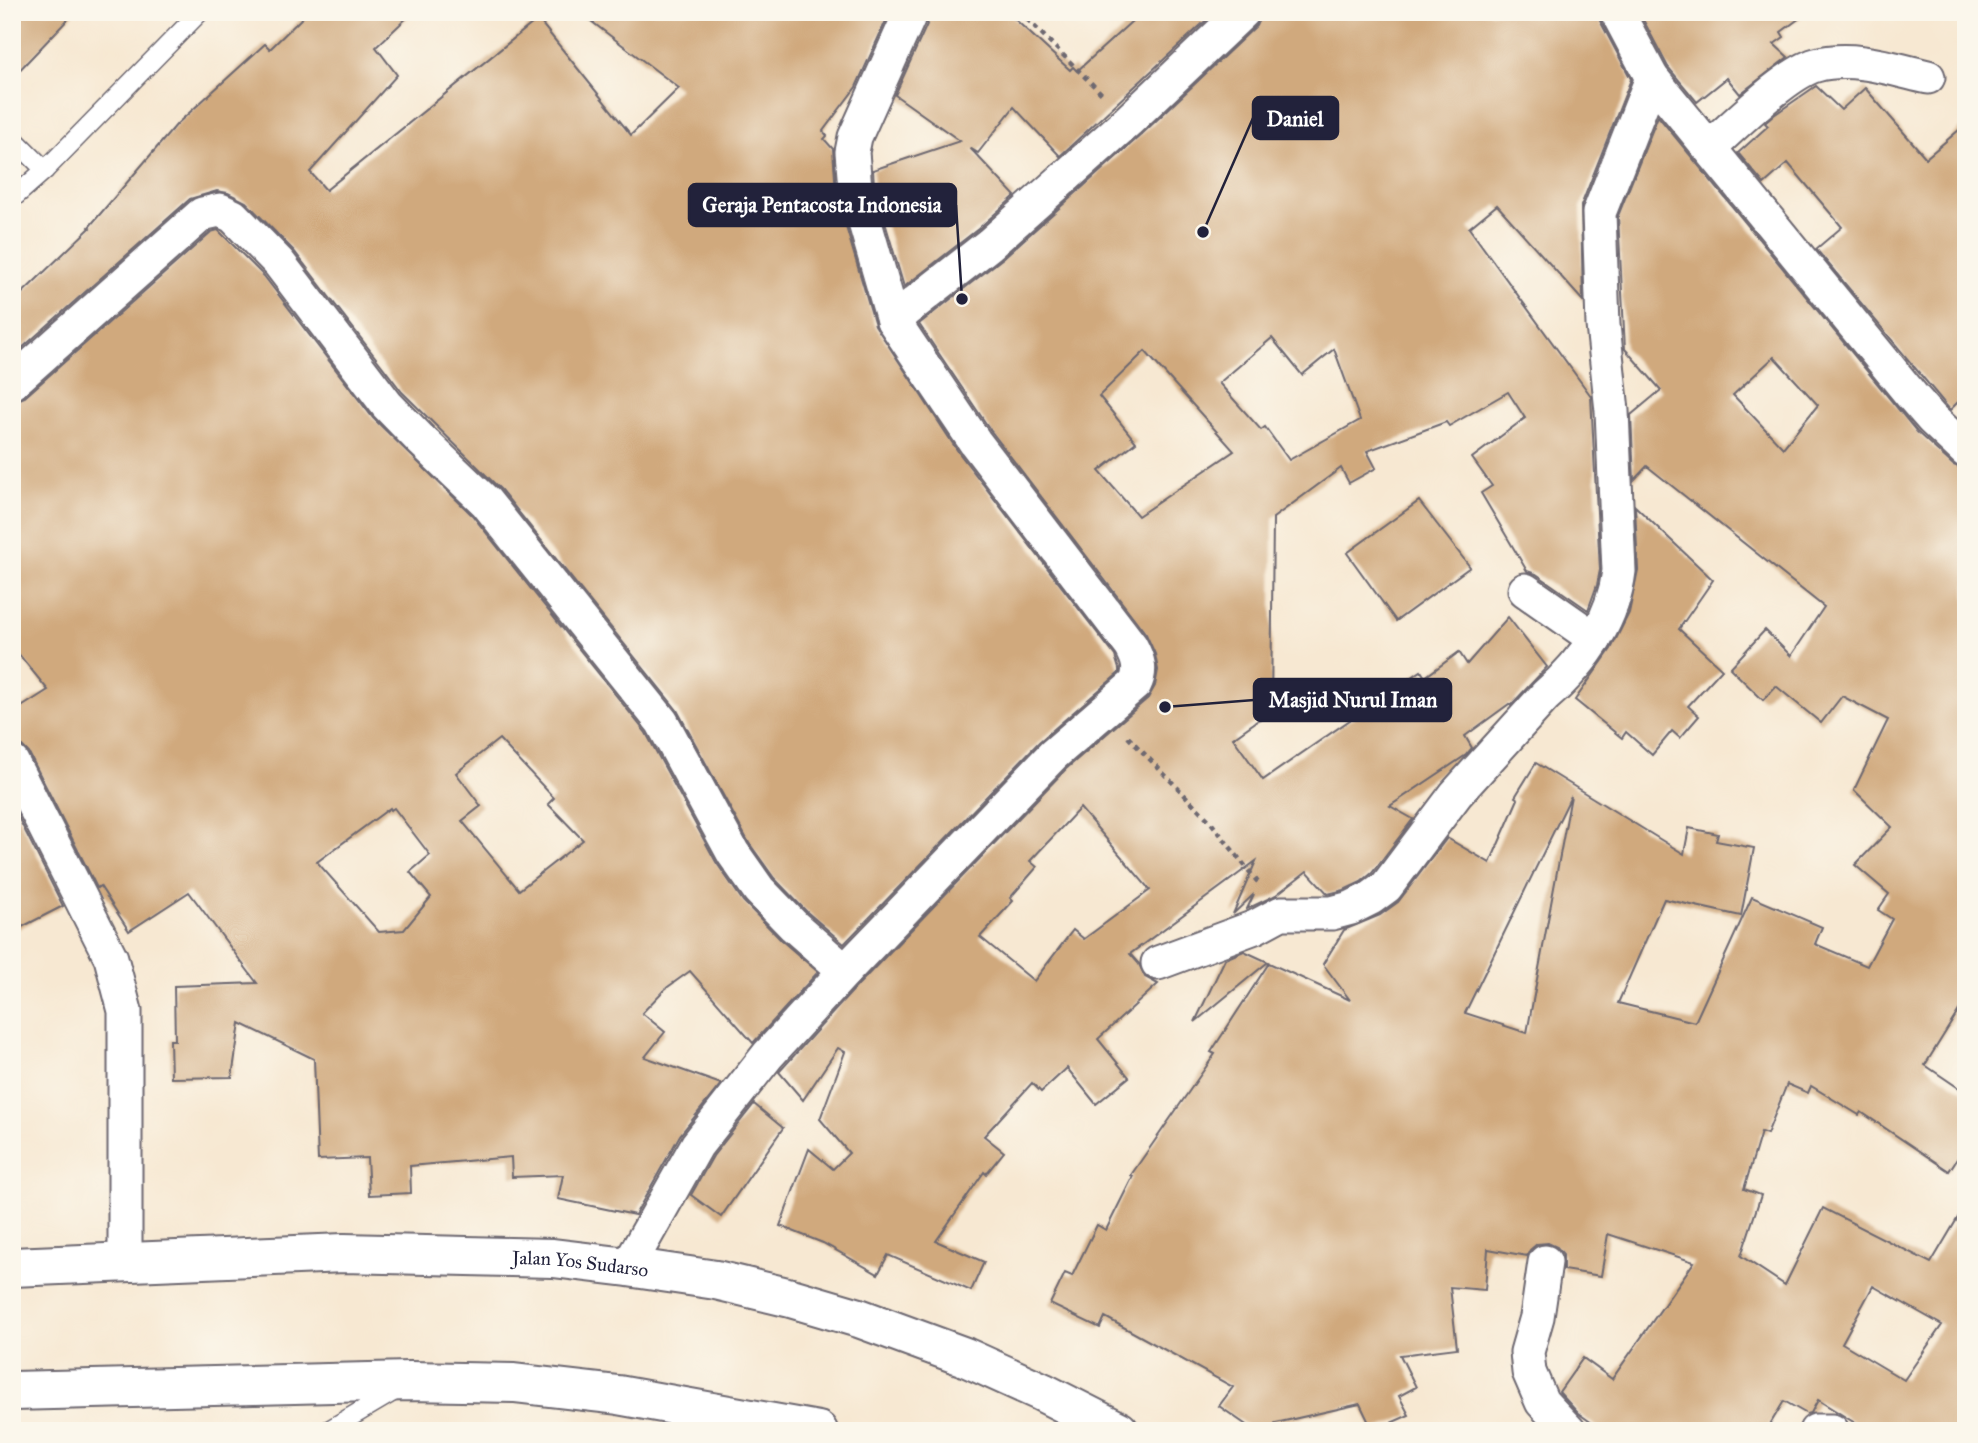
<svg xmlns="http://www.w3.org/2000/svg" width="1978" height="1443" font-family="'IM FELL Great Primer',serif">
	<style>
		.building { fill: #d0a97d; fill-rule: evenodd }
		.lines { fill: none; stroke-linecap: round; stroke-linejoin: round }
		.lane-casing { stroke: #6d6770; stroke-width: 21 }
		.street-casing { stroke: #6d6770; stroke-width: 37 }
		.primary-casing { stroke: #6d6770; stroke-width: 42 }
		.path { stroke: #6d6770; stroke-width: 4.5; stroke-dasharray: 5 5; stroke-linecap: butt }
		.lane { stroke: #fff; stroke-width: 18 }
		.street { stroke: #fff; stroke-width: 33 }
		.primary { stroke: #fff; stroke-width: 38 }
		.labels { text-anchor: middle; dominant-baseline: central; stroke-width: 5; stroke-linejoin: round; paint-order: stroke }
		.street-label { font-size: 19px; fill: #22223b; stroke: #fbf7ec }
		.leader { fill: none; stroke: #22223b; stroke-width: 2.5 }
		.callout-dot { fill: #22223b; stroke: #fbf7ec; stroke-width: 2.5 }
		.callout { fill: #22223b; stroke: #22223b; stroke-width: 2.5 }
		.callout-label { font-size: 21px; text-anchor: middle; font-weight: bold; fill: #fff }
	</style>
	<rect width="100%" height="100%" fill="#fbf7ec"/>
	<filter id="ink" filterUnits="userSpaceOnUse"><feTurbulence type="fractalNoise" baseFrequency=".0143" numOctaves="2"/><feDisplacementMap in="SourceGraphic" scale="14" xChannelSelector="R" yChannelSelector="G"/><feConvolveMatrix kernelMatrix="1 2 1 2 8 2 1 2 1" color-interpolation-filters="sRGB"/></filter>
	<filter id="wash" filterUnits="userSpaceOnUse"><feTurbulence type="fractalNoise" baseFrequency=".00686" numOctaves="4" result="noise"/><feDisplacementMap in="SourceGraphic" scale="28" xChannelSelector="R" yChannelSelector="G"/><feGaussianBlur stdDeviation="1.57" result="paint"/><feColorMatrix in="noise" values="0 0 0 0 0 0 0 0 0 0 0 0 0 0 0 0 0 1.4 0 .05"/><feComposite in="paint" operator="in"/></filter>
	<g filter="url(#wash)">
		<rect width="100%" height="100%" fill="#f7e8d2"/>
		<g id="blocks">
			<!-- building -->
			<g class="building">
				<path d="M12,12H75L12,78Z"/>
				<path d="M308,12H413L376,47L397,75L310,172L326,190L538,19L631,135L679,88L579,12H890L856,87L823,131L827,136L824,139L833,149L836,193L875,325L959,453L1115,656L1119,669V673L1039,742L844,944L807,912L774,878L749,843L677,710L501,490L402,392L294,251L246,202L228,193L217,191L190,199L12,357L13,302L90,228L89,227L177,124L265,44L270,49Z"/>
				<path d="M930,12H1007L1070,70L1073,67L1077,71L1142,12H1215L1060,156L1014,107L978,153L970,148L1015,196L978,229L904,287L874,185L873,170L960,141L895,95L929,20Z"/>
				<path d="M1262,12H1598L1600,21L1631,79L1581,206L1583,301L1497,205L1469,228L1591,396L1600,570L1597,585L1588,610L1536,574L1527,571L1481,493L1492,486L1472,458L1525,418L1508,392L1449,426L1446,422L1367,451L1376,468L1349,483L1341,468L1273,518L1271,711L1233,738L1263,780L1421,671L1425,677L1459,652L1467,664L1508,617L1547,667L1511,705L1509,704L1465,736L1472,748L1466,755L1390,806L1413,819L1372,873L1361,882L1344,890L1328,894L1307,871L1276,895L1247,909L1254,894L1233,914L1256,861L1130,954L1139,964L1145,977L1158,984L1098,1039L1129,1077L1096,1104L1067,1068L1041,1092L1032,1083L984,1136L1004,1152L986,1174L984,1172L936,1241L984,1262L971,1291L888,1255L878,1274L823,1243L780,1226L809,1149L833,1169L849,1153L820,1119L845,1052L838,1048L803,1100L779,1072L859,984L1066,769L1148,698L1155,686L1158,670L1155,654L1146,634L991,431L919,324L1003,258L1141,135L1256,26ZM1272,338L1302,375L1334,349L1360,420L1289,460L1265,427L1261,430L1219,383ZM1145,351L1234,451L1138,516L1099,471L1136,442L1099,396ZM1080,808L1150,890L1084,939L1073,930L1034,981L980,937L1013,901L1010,898L1037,867L1030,861Z"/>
				<path d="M1639,12H1808L1781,32L1784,37L1774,44L1788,57L1740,94L1727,78L1697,102L1668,67Z"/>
				<path d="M1816,86L1841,110L1865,88L1926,158L1966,124V394L1950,410L1816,249L1842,227L1788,163L1764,184L1738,153L1768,126L1765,123L1774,115Z"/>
				<path d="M1658,116L1917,432L1953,465L1966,470V999L1925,1065L1966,1093V1145L1949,1171L1861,1112L1859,1115L1811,1086L1808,1093L1787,1084L1767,1134L1761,1132L1744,1189L1761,1195L1741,1256L1785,1285L1823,1208L1931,1263L1966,1204V1417L1959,1431H1868L1818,1400L1811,1413L1807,1414L1784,1401L1766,1431H1603L1578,1413L1559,1392L1583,1358L1612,1379L1694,1262L1608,1234L1601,1276L1563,1270V1254L1557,1247L1548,1243L1537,1244L1530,1250L1527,1256L1488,1249L1485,1290L1450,1287L1457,1348L1400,1355L1416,1387L1399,1396L1409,1415L1373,1431L1360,1404L1276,1423L1271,1431H1255L1219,1406L1233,1387L1105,1317L1100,1328L1050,1304L1065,1273L1072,1276L1097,1225L1106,1230L1133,1176L1131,1175L1215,1054L1211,1052L1269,963L1350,1000L1323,964L1344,930L1380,915L1398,902L1447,838L1490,863L1518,799L1515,797L1536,763L1684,854L1689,828L1718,834L1716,841L1754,848L1741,916L1664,899L1618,1003L1695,1022L1752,897L1822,927L1815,944L1867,966L1892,919L1878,910L1889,894L1855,865L1892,827L1854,790L1888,720L1842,696L1821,723L1776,686L1763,700L1730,668L1765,630L1791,656L1824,607L1647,466L1634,480L1631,415L1661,390L1625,349L1618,216ZM1774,357L1818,405L1783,448L1733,395ZM1571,796L1527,1033L1465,1013ZM1873,1286L1942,1325L1904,1380L1842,1343Z"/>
				<path d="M218,230L264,276L373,418L472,515L646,733L716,862L743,901L781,940L818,972L753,1043L690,971L665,989L642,1013L665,1032L645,1057L721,1084L680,1135L635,1215L558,1199L563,1175L512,1177L511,1157L410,1166L411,1193L369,1195L367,1158L318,1160L314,1059L240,1023L232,1077L171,1078L170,1040H175L174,986L257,983L189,892L129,931L100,886L97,888L29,753L22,746L12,743V713L48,690L12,646V402L25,397L211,232ZM499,739L554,798L548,804L583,840L519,890L462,821L481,806L456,773ZM390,808L391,810L394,808L430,855L410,872L431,897L404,930L379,932L317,862Z"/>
				<path d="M1419,501L1470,567L1396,621L1347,553Z"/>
				<path d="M1635,506L1713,580L1679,629L1722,669L1688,706L1699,716L1680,738L1672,731L1652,755L1626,732L1622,738L1575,700L1611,649L1629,613L1638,570Z"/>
				<path d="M12,805L63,906L12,932Z"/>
				<path d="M1244,951L1268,962L1195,1022L1225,959Z"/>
				<path d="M754,1104L783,1128L721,1217L691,1195L713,1156Z"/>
			</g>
		</g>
	</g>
	<g filter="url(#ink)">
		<use href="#blocks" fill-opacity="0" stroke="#6d6770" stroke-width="2"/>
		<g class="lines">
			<!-- lane casing -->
			<g class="lane-casing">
				<g id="lane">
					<path d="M12,137L45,170"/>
					<path d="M12,199L45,170L200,12"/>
					<path d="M327,1431L398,1389"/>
				</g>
			</g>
			<!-- street casing -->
			<g class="street-casing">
				<g id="street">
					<path d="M1617,12L1652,78L1912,396L1932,419L1966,451"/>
					<path d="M1710,147C1735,125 1787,73 1816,65C1852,55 1893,69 1928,77"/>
					<path d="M893,320L990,244L1128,121L1243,12"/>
					<path d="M12,383L202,214L220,210L233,216L279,263L387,405L420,439L486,502L662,722L733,853L759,890L794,926L845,971"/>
					<path d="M1525,590L1595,639"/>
					<path d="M12,762L111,958L125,1011V1264"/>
					<path d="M1158,963L1255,927L1281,913H1332L1351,908L1371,898L1386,887L1456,794L1545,696C1583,663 1613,621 1619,571L1612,411L1603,325L1599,213L1652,78"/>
					<path d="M1545,1262L1537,1317L1527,1352L1529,1372L1542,1402L1569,1431"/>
					<path d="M628,1267L697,1145L768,1055L845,971L1053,755L1135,684C1142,670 1138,659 1131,646L975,442L893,320L855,188L852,152L855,137L911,12"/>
					<path d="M1816,1431H1832"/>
				</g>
			</g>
			<!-- primary casing -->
			<g class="primary-casing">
				<g id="primary">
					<path id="s1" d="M12,1267L344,1253L553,1258L628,1267L716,1280L791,1298L859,1318L965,1357L1042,1392L1119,1431"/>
					<path d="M12,1391L410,1381L514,1383L618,1395L818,1431"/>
				</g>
			</g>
			<!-- path -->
			<g class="path">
				<path d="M1020,12L1103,95"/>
				<path d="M1128,737L1209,820L1260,885"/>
			</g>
			<!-- lane -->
			<use href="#lane" class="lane"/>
			<!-- street -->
			<use href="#street" class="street"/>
			<!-- primary -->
			<use href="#primary" class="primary"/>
		</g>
	</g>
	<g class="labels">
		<!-- street labels -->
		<g class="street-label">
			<text stroke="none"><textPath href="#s1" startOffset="569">Jalan Yos Sudarso</textPath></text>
		</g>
	</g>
	<!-- callouts -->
	<path class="leader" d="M1203 232L1253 118M962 299L956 205M1165 707L1254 700"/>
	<g class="callout-dot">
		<circle cx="1203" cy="232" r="7"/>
		<circle cx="962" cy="299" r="7"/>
		<circle cx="1165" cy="707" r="7"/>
	</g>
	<g class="callout">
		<rect x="1253" y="97" width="85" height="42" rx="7"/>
		<rect x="689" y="184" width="267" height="42" rx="7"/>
		<rect x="1254" y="679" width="197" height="42" rx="7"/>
	</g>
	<g class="callout-label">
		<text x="1295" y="126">Daniel</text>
		<text x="822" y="212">Geraja Pentacosta Indonesia</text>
		<text x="1353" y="707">Masjid Nurul Iman</text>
	</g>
	<!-- margin -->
	<rect width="1978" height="1443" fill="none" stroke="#fbf7ec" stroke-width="42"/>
</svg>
